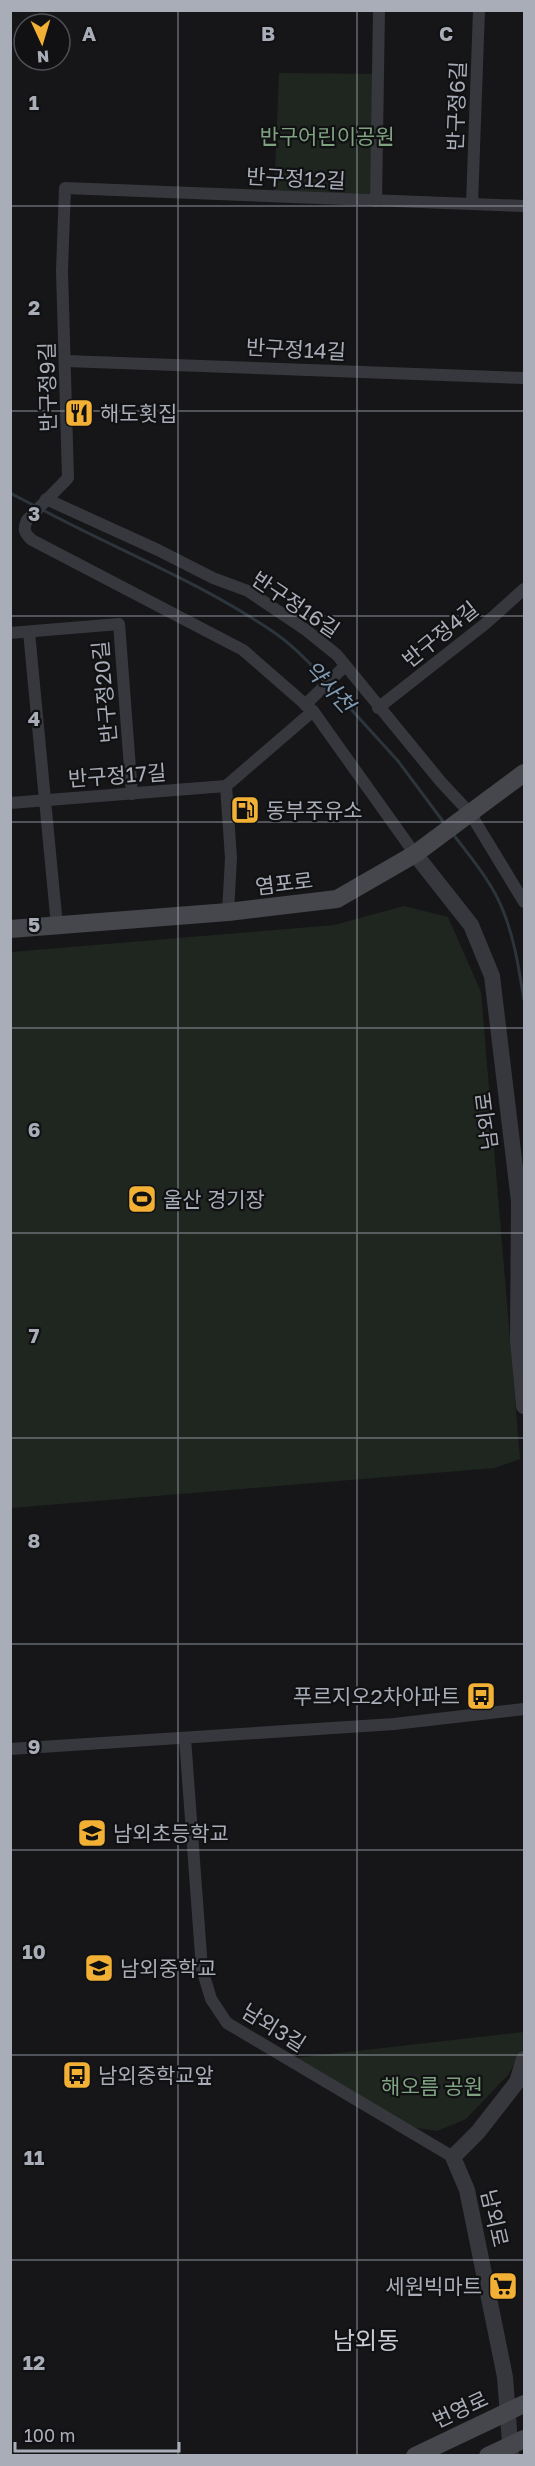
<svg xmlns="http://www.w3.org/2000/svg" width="535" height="2466" font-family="'Golos Text','Noto Sans KR',sans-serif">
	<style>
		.green { fill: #1e261f }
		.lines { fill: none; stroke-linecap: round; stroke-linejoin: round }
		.stream { stroke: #2c353c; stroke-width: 3 }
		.minor { stroke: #37383d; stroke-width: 12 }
		.tertiary { stroke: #37383d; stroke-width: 16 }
		.secondary { stroke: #45474d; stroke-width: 18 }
		.grid { fill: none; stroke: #a8adb8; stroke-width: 1.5; stroke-opacity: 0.55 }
		.labels { text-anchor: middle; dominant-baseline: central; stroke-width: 4.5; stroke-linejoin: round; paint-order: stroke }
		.street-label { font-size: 21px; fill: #a8adb8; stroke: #111113 }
		.park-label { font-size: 21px; fill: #7fa381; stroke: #111113 }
		.poi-label { font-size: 21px; fill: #a8adb8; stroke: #111113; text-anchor: start }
		.water-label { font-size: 22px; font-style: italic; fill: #7f9bb3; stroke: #111113 }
		.quarter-label { font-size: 24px; fill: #c9ccd4; stroke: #111113 }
		.grid-label { font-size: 20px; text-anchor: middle; font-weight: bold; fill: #a8adb8; stroke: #111113; stroke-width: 4.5; stroke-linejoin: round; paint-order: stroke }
	</style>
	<rect width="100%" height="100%" fill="#161618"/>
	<!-- green -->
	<g class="green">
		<path d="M279,73L378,74L376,201L274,197Z"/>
		<path d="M404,906L448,917L481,992L520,1459L495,1468L11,1508V952L334,925Z"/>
		<path d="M524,2032V2048L508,2075L466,2119L437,2131L403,2126L286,2059Z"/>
	</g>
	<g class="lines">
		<!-- stream -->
		<g class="stream">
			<path d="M10,493L35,506"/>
			<path d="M41,509C117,550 200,582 272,631C292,644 310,663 326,681"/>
			<path d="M330,686L398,761L445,824"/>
			<path d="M453,834C471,858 493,883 504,913C515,941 519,970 524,1000"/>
		</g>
		<!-- minor -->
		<g class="minor">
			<path d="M376,201L379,10"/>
			<path d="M472,204L479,10"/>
			<path d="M66,361L524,378"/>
			<path d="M46,499L158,550L213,578L248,591L306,630L337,655L441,782L470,813L524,902"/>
			<path d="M29,632L57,926"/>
			<path d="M10,633L119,624L132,794"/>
			<path d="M305,705L345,666"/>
			<path d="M378,708L485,624L524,589"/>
			<path d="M10,803L226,786"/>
			<path d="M415,854L313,711L243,650L32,540C24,533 23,529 27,520L68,478L62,271L65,188L524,206"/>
			<path d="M228,912L231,858L226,786L313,711"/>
			<path d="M185,1738L202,1969L211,1999L227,2023L453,2157"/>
			<path d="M10,1749L394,1724L524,1709"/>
		</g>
		<!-- tertiary -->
		<g class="tertiary">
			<path d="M415,854L471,925L492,976L519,1201L518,1341L524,1406"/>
			<path d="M511,2456L505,2377L467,2190L453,2157L478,2132L517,2082L524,2059"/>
		</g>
		<!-- secondary -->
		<g class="secondary">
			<path d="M10,929L228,912L337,899L415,854L524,773"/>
			<path d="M415,2456L524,2404"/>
			<path d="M488,2456L524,2439"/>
		</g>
	</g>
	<!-- grid -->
	<path class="grid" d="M178,10V2456M357,10V2456M10,206H524M10,411H524M10,616H524M10,822H524M10,1028H524M10,1233H524M10,1438H524M10,1644H524M10,1850H524M10,2055H524M10,2260H524"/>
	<!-- icons -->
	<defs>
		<g id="restaurant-square" transform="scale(1.5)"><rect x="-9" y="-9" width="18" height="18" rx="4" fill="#f2b134" stroke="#111113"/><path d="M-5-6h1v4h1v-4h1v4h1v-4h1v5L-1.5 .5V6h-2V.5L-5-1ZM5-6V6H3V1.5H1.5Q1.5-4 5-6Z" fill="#111"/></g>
		<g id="fuel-square" transform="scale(1.5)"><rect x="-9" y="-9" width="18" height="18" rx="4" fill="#f2b134" stroke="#111113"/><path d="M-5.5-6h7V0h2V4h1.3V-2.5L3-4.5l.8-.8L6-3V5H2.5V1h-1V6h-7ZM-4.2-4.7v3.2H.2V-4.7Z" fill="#111"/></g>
		<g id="stadium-square" transform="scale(1.5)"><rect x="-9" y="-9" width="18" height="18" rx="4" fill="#f2b134" stroke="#111113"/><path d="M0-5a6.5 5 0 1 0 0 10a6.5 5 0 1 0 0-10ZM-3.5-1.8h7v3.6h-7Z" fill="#111"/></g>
		<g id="bus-square" transform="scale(1.5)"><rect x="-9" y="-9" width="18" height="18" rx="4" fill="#f2b134" stroke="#111113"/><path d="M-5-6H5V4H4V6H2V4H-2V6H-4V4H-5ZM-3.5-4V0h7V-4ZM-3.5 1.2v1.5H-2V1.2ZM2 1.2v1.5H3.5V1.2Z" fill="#111"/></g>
		<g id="school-square" transform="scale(1.5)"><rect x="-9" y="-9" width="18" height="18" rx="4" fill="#f2b134" stroke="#111113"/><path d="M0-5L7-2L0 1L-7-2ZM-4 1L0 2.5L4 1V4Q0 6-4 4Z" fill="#111"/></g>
		<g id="supermarket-square" transform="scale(1.5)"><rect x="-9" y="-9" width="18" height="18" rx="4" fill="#f2b134" stroke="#111113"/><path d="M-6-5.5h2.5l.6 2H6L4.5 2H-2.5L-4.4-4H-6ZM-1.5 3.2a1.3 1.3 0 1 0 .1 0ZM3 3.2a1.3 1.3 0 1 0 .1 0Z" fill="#111"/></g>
	</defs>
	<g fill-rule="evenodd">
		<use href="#restaurant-square" x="79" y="413"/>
		<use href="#fuel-square" x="245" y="810"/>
		<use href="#stadium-square" x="142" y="1199"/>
		<use href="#bus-square" x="481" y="1696"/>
		<use href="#school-square" x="92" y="1833"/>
		<use href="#school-square" x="99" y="1968"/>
		<use href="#bus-square" x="77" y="2075"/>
		<use href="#supermarket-square" x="503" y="2286"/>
	</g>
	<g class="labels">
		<!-- street labels -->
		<g class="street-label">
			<text transform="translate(456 106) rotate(-88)">반구정6길</text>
			<text transform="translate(296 178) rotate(3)">반구정12길</text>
			<text transform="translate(296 349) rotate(3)">반구정14길</text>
			<text transform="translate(47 387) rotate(-91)">반구정9길</text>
			<text transform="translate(296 604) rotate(34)">반구정16길</text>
			<text transform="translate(440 634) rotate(-39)">반구정4길</text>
			<text transform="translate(104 692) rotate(-95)">반구정20길</text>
			<text transform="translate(117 775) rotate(-4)">반구정17길</text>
			<text transform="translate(284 883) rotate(-7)">염포로</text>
			<text transform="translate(486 1121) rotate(-97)">남외로</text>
			<text transform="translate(274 2027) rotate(32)">남외3길</text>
			<text transform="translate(495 2218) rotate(77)">남외로</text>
			<text transform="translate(460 2409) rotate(-25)">번영로</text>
		</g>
		<!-- park labels -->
		<g class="park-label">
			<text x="327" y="136">반구어린이공원</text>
			<text x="432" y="2086">해오름 공원</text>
		</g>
		<!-- poi labels -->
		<g class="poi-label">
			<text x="100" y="413">해도횟집</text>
			<text x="266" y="810">동부주유소</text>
			<text x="163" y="1199">울산 경기장</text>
			<text x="460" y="1696" text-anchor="end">푸르지오2차아파트</text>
			<text x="113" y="1833">남외초등학교</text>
			<text x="120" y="1968">남외중학교</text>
			<text x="98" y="2075">남외중학교앞</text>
			<text x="482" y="2286" text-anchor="end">세원빅마트</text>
		</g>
		<!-- water labels -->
		<g class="water-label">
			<text transform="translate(330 686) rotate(47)">약사천</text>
		</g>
		<!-- quarter labels -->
		<g class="quarter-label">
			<text x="366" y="2339">남외동</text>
		</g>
	</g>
	<g class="grid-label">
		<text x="89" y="41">A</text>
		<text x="268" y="41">B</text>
		<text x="446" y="41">C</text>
		<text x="34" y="110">1</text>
		<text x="34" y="315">2</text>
		<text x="34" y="521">3</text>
		<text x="34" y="726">4</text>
		<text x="34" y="932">5</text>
		<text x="34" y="1137">6</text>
		<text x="34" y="1343">7</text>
		<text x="34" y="1548">8</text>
		<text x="34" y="1754">9</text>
		<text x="34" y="1959">10</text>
		<text x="34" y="2165">11</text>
		<text x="34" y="2370">12</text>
	</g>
	<!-- border -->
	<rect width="535" height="2466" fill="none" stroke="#a8adb8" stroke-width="24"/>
	<!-- north arrow -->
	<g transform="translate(42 42) rotate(176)"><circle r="28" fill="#111113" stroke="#4d4f55" stroke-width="1.5"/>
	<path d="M0-4.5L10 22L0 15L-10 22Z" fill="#f2b134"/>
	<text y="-9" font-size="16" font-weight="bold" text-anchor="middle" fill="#a8adb8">N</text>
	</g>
	<!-- scale -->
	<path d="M15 2442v9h164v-9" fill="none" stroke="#a8adb8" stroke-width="3"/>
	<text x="24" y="2442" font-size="18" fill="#a8adb8" stroke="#111113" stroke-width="4.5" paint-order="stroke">100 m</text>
</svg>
